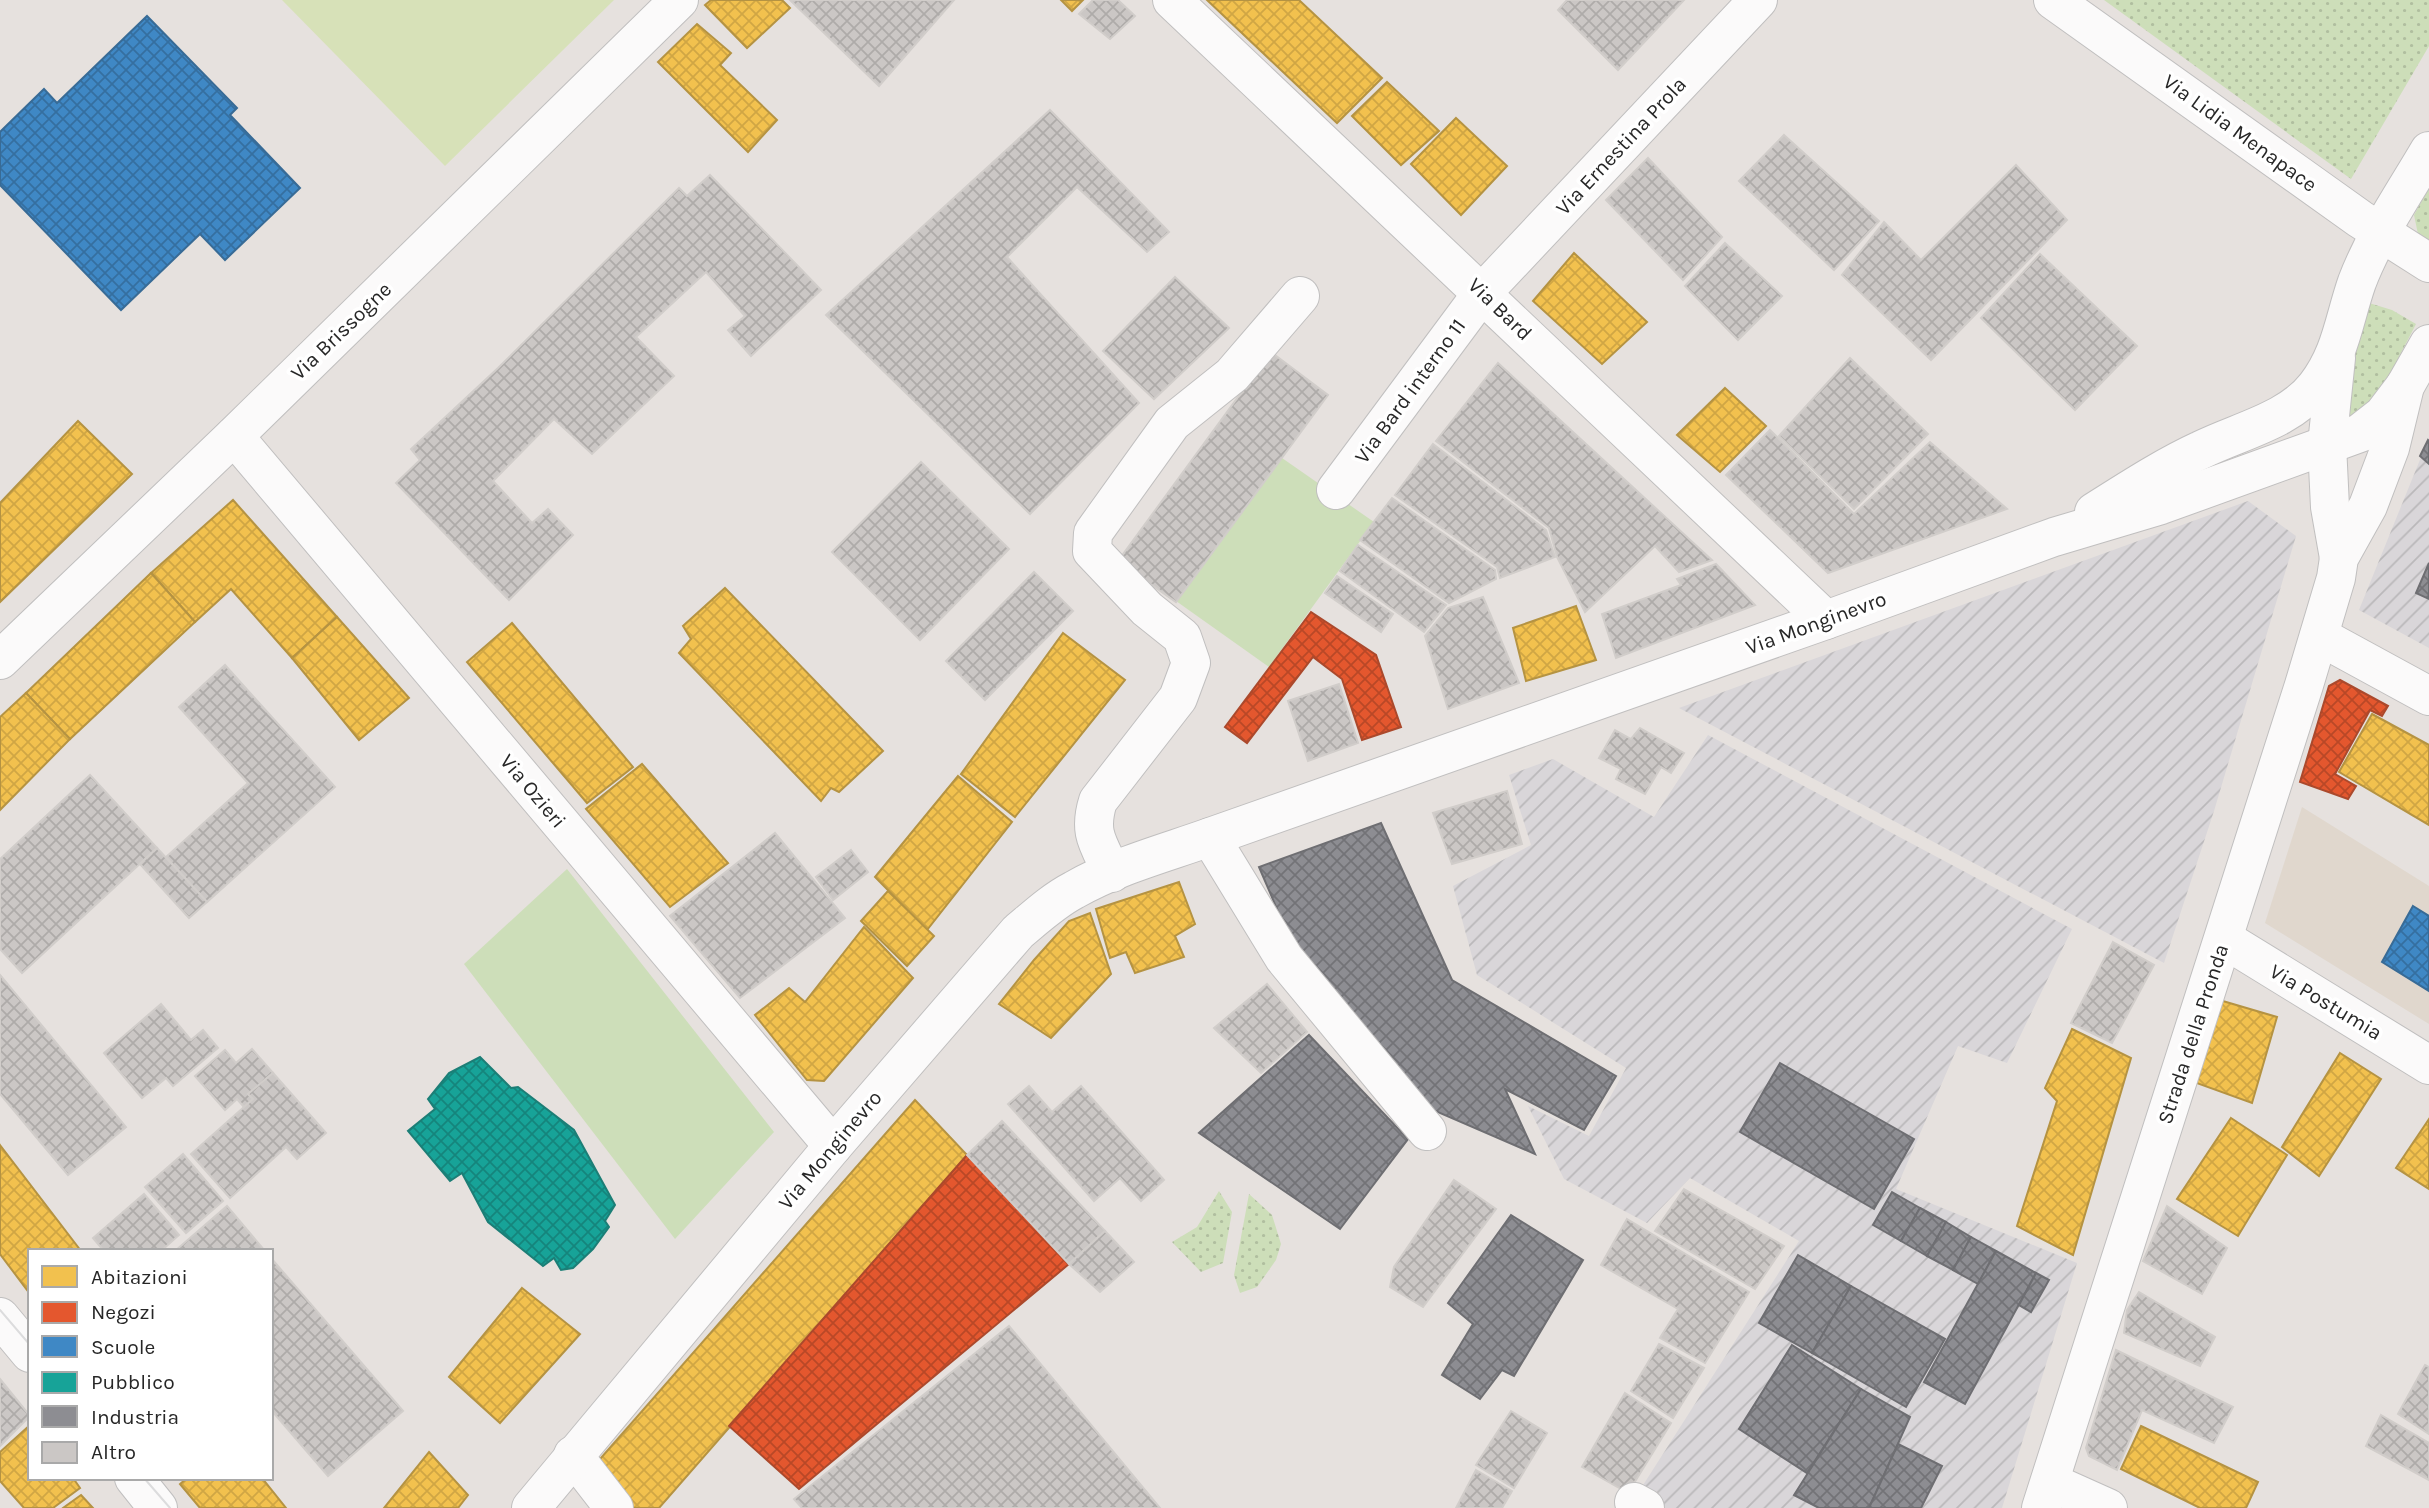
<svg xmlns="http://www.w3.org/2000/svg" width="2429" height="1508" font-family="Karla,sans-serif">
	<style>
		.industrial { fill: url(#industrial-furrows) }
		.education { fill: #e0d7cd }
		.grass { fill: url(#grass-dots) }
		.park { fill: #cddeb9 }
		.pitch { fill: #d7e1b8 }
		.homes { fill: url(#homes-cross-hatch); stroke: #b59342; stroke-width: 2 }
		.shops { fill: url(#shops-cross-hatch); stroke: #ab492c; stroke-width: 2 }
		.schools { fill: url(#schools-cross-hatch); stroke: #386b96; stroke-width: 2 }
		.public { fill: url(#public-cross-hatch); stroke: #1c7e76; stroke-width: 2 }
		.industry { fill: url(#industry-cross-hatch); stroke: #6e6e72; stroke-width: 2 }
		.building { fill: url(#building-cross-hatch); stroke: #d1cdca; stroke-width: 2 }
		.lines { fill: none; stroke-linecap: round; stroke-linejoin: round }
		.minor-casing { stroke: #c0bfbf; stroke-width: 40 }
		.minor { stroke: #fbfafa; stroke-width: 38 }
		.tram { stroke: #dcdcdd; stroke-width: 2 }
		.labels { text-anchor: middle; dominant-baseline: central; stroke-width: 7; stroke-linejoin: round; paint-order: stroke }
		.street-label { font-size: 21px; fill: #272727; stroke: #fff }
	</style>
	<defs>
		<pattern id="industrial-furrows" width="10" height="10" patternUnits="userSpaceOnUse" patternTransform="scale(1.75)"><rect width="10" height="10" fill="#d9d6d9"/><path d="M-1 1l2-2M0 10L10 0M9 11l2-2" fill="none" stroke="#bab8ba"/></pattern>
		<pattern id="grass-dots" width="8" height="8" patternUnits="userSpaceOnUse" patternTransform="scale(1.75)"><rect width="8" height="8" fill="#cddeb9"/><path d="M2 2h.1M6 6h.1" fill="none" stroke="#b0be9f" stroke-width="1.8" stroke-linecap="round"/></pattern>
		<pattern id="homes-cross-hatch" width="8" height="8" patternUnits="userSpaceOnUse" patternTransform="scale(1.75)"><rect width="8" height="8" fill="#f2c14e"/><path d="M0 0l8 8M0 8l8-8" fill="none" stroke="#d0a644"/></pattern>
		<pattern id="shops-cross-hatch" width="8" height="8" patternUnits="userSpaceOnUse" patternTransform="scale(1.75)"><rect width="8" height="8" fill="#e4572e"/><path d="M0 0l8 8M0 8l8-8" fill="none" stroke="#b94827"/></pattern>
		<pattern id="schools-cross-hatch" width="8" height="8" patternUnits="userSpaceOnUse" patternTransform="scale(1.75)"><rect width="8" height="8" fill="#3f88c5"/><path d="M0 0l8 8M0 8l8-8" fill="none" stroke="#356fa0"/></pattern>
		<pattern id="public-cross-hatch" width="8" height="8" patternUnits="userSpaceOnUse" patternTransform="scale(1.75)"><rect width="8" height="8" fill="#17a398"/><path d="M0 0l8 8M0 8l8-8" fill="none" stroke="#15857c"/></pattern>
		<pattern id="industry-cross-hatch" width="8" height="8" patternUnits="userSpaceOnUse" patternTransform="scale(1.75)"><rect width="8" height="8" fill="#8d8d92"/><path d="M0 0l8 8M0 8l8-8" fill="none" stroke="#737377"/></pattern>
		<pattern id="building-cross-hatch" width="8" height="8" patternUnits="userSpaceOnUse" patternTransform="scale(1.75)"><rect width="8" height="8" fill="#cbc7c5"/><path d="M0 0l8 8M0 8l8-8" fill="none" stroke="#aeaba9"/></pattern>
	</defs>
	<rect width="100%" height="100%" fill="#e6e1de"/>
	<!-- industrial -->
	<g class="industrial">
		<path d="M2428,440L2429,441V648L2359,610Z"/>
		<path d="M2248,501L2296,536L2214,811L2164,963L1679,708Z"/>
		<path d="M1708,735L2072,929L2007,1063L1958,1046L1896,1189L2077,1263L2002,1508H1665L1638,1493L1799,1241L1690,1178L1647,1223L1564,1179L1528,1106L1589,1136L1626,1068L1477,975L1453,886L1531,845L1509,775L1553,759L1654,817Z"/>
	</g>
	<!-- education -->
	<path class="education" d="M2302,807L2429,886V1024L2265,923Z"/>
	<!-- grass -->
	<g class="grass">
		<path d="M2104,0H2429V46L2351,179Z"/>
		<path d="M2429,188V245L2419,239L2414,215Z"/>
		<path d="M2369,303L2392,310L2416,324L2373,407L2361,419L2335,420Z"/>
		<path d="M1219,1191L1232,1212L1223,1263L1201,1272L1172,1242L1197,1227Z"/>
		<path d="M1249,1194L1272,1215L1281,1244L1276,1260L1257,1287L1240,1293L1234,1275Z"/>
	</g>
	<!-- park -->
	<g class="park">
		<path d="M1282,458L1374,522L1269,667L1176,601Z"/>
		<path d="M567,869L774,1132L675,1239L464,964Z"/>
	</g>
	<!-- pitch -->
	<path class="pitch" d="M282,0H614L445,166Z"/>
	<!-- homes -->
	<g class="homes">
		<path d="M711,0H782L790,8L747,48L705,5Z"/>
		<path d="M1061,0H1083L1072,11Z"/>
		<path d="M1207,0H1299L1382,78L1337,123Z"/>
		<path d="M697,24L731,53L720,65L777,120L748,152L658,62Z"/>
		<path d="M1387,82L1439,131L1401,165L1352,116Z"/>
		<path d="M1456,118L1507,166L1461,215L1411,164Z"/>
		<path d="M1574,253L1647,322L1602,364L1533,301Z"/>
		<path d="M1725,388L1766,426L1720,472L1677,435Z"/>
		<path d="M78,421L132,474L0,602V503Z"/>
		<path d="M233,500L337,617L292,658L231,589L195,622L151,573Z"/>
		<path d="M151,573L195,622L70,739L26,693Z"/>
		<path d="M725,588L883,751L839,792L831,788L821,801L679,653L691,639L683,626Z"/>
		<path d="M1576,606L1596,660L1526,681L1513,628Z"/>
		<path d="M337,617L409,698L359,740L292,658Z"/>
		<path d="M512,623L633,767L587,803L467,662Z"/>
		<path d="M1063,633L1125,680L1015,817L961,774Z"/>
		<path d="M26,693L70,739L0,810V717Z"/>
		<path d="M2372,714L2429,745V825L2339,772Z"/>
		<path d="M642,764L728,863L670,907L586,809Z"/>
		<path d="M958,776L1012,822L927,930L875,877Z"/>
		<path d="M1179,882L1195,924L1175,936L1184,957L1135,973L1126,952L1110,958L1096,909Z"/>
		<path d="M888,891L934,936L907,966L861,921Z"/>
		<path d="M1090,913L1111,974L1051,1038L999,1004L1034,960L1069,921Z"/>
		<path d="M864,927L913,978L824,1081L807,1080L755,1015L789,988L805,1002Z"/>
		<path d="M2216,999L2277,1017L2252,1103L2191,1081Z"/>
		<path d="M2072,1029L2131,1058L2073,1255L2017,1226L2057,1101L2045,1088Z"/>
		<path d="M2340,1053L2381,1079L2319,1176L2282,1147Z"/>
		<path d="M915,1100L967,1155L659,1508H627L593,1467Z"/>
		<path d="M2231,1118L2287,1155L2238,1236L2177,1199Z"/>
		<path d="M2429,1119V1189L2396,1168Z"/>
		<path d="M0,1145L81,1251H30V1294L0,1254Z"/>
		<path d="M522,1288L580,1334L500,1423L449,1377Z"/>
		<path d="M30,1425V1478H73L80,1488L53,1508H24L0,1481V1452Z"/>
		<path d="M2141,1426L2258,1482L2246,1508H2200L2121,1469Z"/>
		<path d="M429,1452L468,1495L458,1508H384Z"/>
		<path d="M187,1478H262L286,1508H200L180,1484Z"/>
		<path d="M81,1495L93,1508H63Z"/>
	</g>
	<!-- shops -->
	<g class="shops">
		<path d="M1311,612L1376,655L1401,727L1362,740L1342,679L1313,657L1247,743L1225,727Z"/>
		<path d="M2340,680L2388,706L2382,716L2370,710L2335,774L2356,786L2348,799L2300,782L2329,686Z"/>
		<path d="M967,1155L1069,1264L799,1489L729,1426Z"/>
	</g>
	<!-- schools -->
	<g class="schools">
		<path d="M147,16L237,108L230,115L300,188L225,260L200,234L121,310L0,185V132L44,89L57,103Z"/>
		<path d="M2413,906L2429,916V991L2382,962Z"/>
	</g>
	<!-- public -->
	<path class="public" d="M480,1057L511,1088L518,1087L574,1130L615,1205L605,1221L609,1227L593,1249L573,1268L561,1270L554,1258L543,1266L488,1222L462,1173L450,1181L408,1131L435,1109L428,1099L449,1073Z"/>
	<!-- industry -->
	<g class="industry">
		<path d="M2428,440L2429,441V464L2420,456Z"/>
		<path d="M2429,563V599L2416,593Z"/>
		<path d="M1381,823L1452,980L1616,1076L1584,1130L1505,1089L1535,1154L1433,1110L1304,972L1259,867Z"/>
		<path d="M1309,1035L1408,1139L1340,1229L1199,1133Z"/>
		<path d="M1780,1063L1914,1139L1874,1209L1740,1132Z"/>
		<path d="M1892,1192L1920,1208L1901,1241L1873,1225Z"/>
		<path d="M1920,1208L1946,1222L1927,1256L1901,1241Z"/>
		<path d="M1511,1215L1583,1260L1514,1376L1502,1370L1480,1399L1442,1375L1473,1324L1448,1303Z"/>
		<path d="M1946,1222L1971,1237L1953,1270L1927,1256Z"/>
		<path d="M1971,1237L1996,1251L1978,1284L1953,1270Z"/>
		<path d="M1996,1251L2036,1273L1965,1404L1924,1382Z"/>
		<path d="M1798,1255L1851,1286L1812,1353L1759,1323Z"/>
		<path d="M2036,1273L2049,1280L2031,1312L2019,1305Z"/>
		<path d="M1851,1286L1945,1339L1906,1407L1812,1353Z"/>
		<path d="M1792,1345L1861,1389L1807,1473L1739,1429Z"/>
		<path d="M1861,1389L1910,1417L1869,1508H1819L1794,1495Z"/>
		<path d="M1898,1444L1942,1466L1921,1508H1869Z"/>
	</g>
	<!-- building -->
	<g class="building">
		<path d="M790,0H954L879,86Z"/>
		<path d="M1093,0H1118L1135,16L1110,39L1079,14Z"/>
		<path d="M1567,0H1684L1618,70L1558,10Z"/>
		<path d="M1050,110L1169,232L1147,252L1077,187L1007,257L1139,403L1030,514L826,315Z"/>
		<path d="M1784,135L1879,221L1834,270L1739,181Z"/>
		<path d="M1648,158L1722,237L1683,280L1606,200Z"/>
		<path d="M2016,165L2067,220L1931,360L1842,275L1884,222L1921,260Z"/>
		<path d="M710,175L821,290L751,356L728,330L745,316L706,272L636,337L674,376L592,454L554,419L493,481L532,523L548,509L573,535L509,600L396,483L420,460L411,449L498,368L679,188L687,196Z"/>
		<path d="M1725,243L1782,296L1738,340L1685,286Z"/>
		<path d="M2040,254L2137,346L2075,410L1981,318Z"/>
		<path d="M1175,277L1229,328L1154,399L1103,351Z"/>
		<path d="M1271,352L1328,395L1176,602L1118,561Z"/>
		<path d="M1850,358L1928,434L1854,509L1779,436Z"/>
		<path d="M1498,363L1712,560L1679,572L1655,546L1585,612L1557,557L1549,528L1436,441Z"/>
		<path d="M1770,430L1854,514L1930,442L2007,509L1828,573L1726,475Z"/>
		<path d="M1433,444L1546,530L1555,557L1500,578L1497,567L1395,495Z"/>
		<path d="M921,462L1009,549L920,640L832,552Z"/>
		<path d="M1392,498L1495,570L1496,579L1449,603L1360,540Z"/>
		<path d="M1358,545L1446,605L1424,632L1340,571Z"/>
		<path d="M1716,564L1755,605L1616,658L1602,614L1681,585L1677,579Z"/>
		<path d="M1034,572L1073,611L985,700L946,661Z"/>
		<path d="M1337,576L1393,614L1381,632L1325,593Z"/>
		<path d="M1483,597L1519,683L1448,709L1425,636L1448,608Z"/>
		<path d="M225,665L335,787L207,902L166,857L248,783L179,707Z"/>
		<path d="M1339,684L1358,743L1308,761L1288,701Z"/>
		<path d="M1640,728L1684,753L1671,773L1661,767L1645,794L1616,779L1621,769L1599,758L1615,730L1631,739Z"/>
		<path d="M90,775L157,848L22,973L0,949V859Z"/>
		<path d="M1507,791L1522,844L1452,864L1433,813Z"/>
		<path d="M775,833L845,918L740,998L670,916Z"/>
		<path d="M157,848L207,902L189,918L140,864Z"/>
		<path d="M851,850L868,872L833,900L816,877Z"/>
		<path d="M2113,942L2154,965L2112,1043L2071,1023Z"/>
		<path d="M0,975L126,1127L68,1175L0,1094Z"/>
		<path d="M1267,984L1307,1032L1261,1073L1214,1028Z"/>
		<path d="M161,1004L191,1040L203,1030L218,1048L173,1086L166,1078L142,1098L104,1053Z"/>
		<path d="M252,1049L273,1073L248,1094L253,1099L244,1107L237,1099L225,1110L195,1076L225,1050L236,1063Z"/>
		<path d="M273,1073L326,1133L297,1159L286,1147L230,1198L191,1154L253,1099L248,1094Z"/>
		<path d="M1029,1086L1052,1112L1081,1086L1164,1180L1141,1201L1120,1178L1094,1201L1008,1104Z"/>
		<path d="M1002,1121L1105,1231L1069,1264L967,1155Z"/>
		<path d="M183,1154L223,1201L186,1233L145,1187Z"/>
		<path d="M1454,1180L1496,1209L1423,1307L1390,1287L1394,1267Z"/>
		<path d="M1684,1189L1784,1246L1755,1289L1655,1231Z"/>
		<path d="M144,1194L179,1235L161,1251H104L93,1238Z"/>
		<path d="M227,1206L265,1251H175Z"/>
		<path d="M2167,1206L2227,1248L2202,1294L2143,1261Z"/>
		<path d="M1627,1219L1749,1292L1705,1363L1660,1338L1678,1309L1601,1265Z"/>
		<path d="M1105,1231L1134,1262L1100,1292L1069,1264Z"/>
		<path d="M271,1258L403,1411L328,1476L271,1410Z"/>
		<path d="M2139,1292L2215,1337L2200,1366L2124,1333L2127,1310Z"/>
		<path d="M1009,1326L1160,1508H802L794,1499Z"/>
		<path d="M1659,1344L1704,1368L1673,1418L1631,1391Z"/>
		<path d="M2116,1350L2233,1407L2214,1443L2142,1410L2117,1470L2089,1456L2086,1448Z"/>
		<path d="M2425,1365L2429,1367V1434L2398,1414Z"/>
		<path d="M0,1379L30,1416L0,1446Z"/>
		<path d="M1625,1393L1671,1423L1628,1493L1582,1467Z"/>
		<path d="M1511,1411L1547,1433L1514,1488L1476,1465Z"/>
		<path d="M2381,1415L2429,1443V1480L2366,1446Z"/>
		<path d="M1476,1470L1512,1491L1502,1508H1456Z"/>
	</g>
	<g class="lines">
		<!-- minor casing -->
		<g class="minor-casing">
			<g id="minor">
				<path d="M1172,0L1826,620"/>
				<path d="M2053,0L2360,219L2429,263"/>
				<path d="M2336,358L2327,445L2330,507L2339,558"/>
				<path d="M234,436L833,1146"/>
				<path d="M1336,490L1483,292L1758,0"/>
				<path d="M2094,512C2129,490 2164,467 2201,450C2239,431 2289,421 2316,386C2341,354 2344,319 2357,282C2374,237 2405,192 2429,151"/>
				<path d="M2319,636L2429,696"/>
				<path d="M0,660L234,436L679,0"/>
				<path d="M1210,837L1284,958L1427,1131"/>
				<path d="M1112,873C1098,843 1088,833 1098,801L1178,698L1191,663L1182,637L1147,609L1092,551L1093,533L1172,423L1232,375L1300,296"/>
				<path d="M2224,939L2429,1065"/>
				<path d="M0,1317L30,1353"/>
				<path d="M573,1455L614,1508"/>
				<path d="M134,1478L158,1508"/>
				<path d="M2050,1482L2108,1508"/>
				<path d="M1634,1502L1645,1508"/>
				<path d="M531,1508L833,1146L1018,932C1036,917 1053,901 1074,890C1116,866 1165,853 1210,837L1826,620L2054,537L2161,505L2360,433L2383,415L2405,386"/>
				<path d="M2041,1508L2304,685L2336,578L2339,558L2368,506L2390,448L2405,386L2429,344"/>
			</g>
		</g>
		<!-- minor -->
		<use href="#minor" class="minor"/>
		<!-- tram -->
		<g class="tram">
			<path d="M0,1310L30,1345"/>
			<path d="M144,1478L170,1508"/>
		</g>
	</g>
	<g class="labels">
		<!-- street labels -->
		<g class="street-label">
			<text transform="translate(2240 133) rotate(36)">Via Lidia Menapace</text>
			<text transform="translate(1621 146) rotate(-47)">Via Ernestina Prola</text>
			<text transform="translate(1500 309) rotate(44)">Via Bard</text>
			<text transform="translate(341 331) rotate(-44)">Via Brissogne</text>
			<text transform="translate(1410 391) rotate(-54)">Via Bard interno 11</text>
			<text transform="translate(1816 623) rotate(-20)">Via Monginevro</text>
			<text transform="translate(533 791) rotate(50)">Via Ozieri</text>
			<text transform="translate(2326 1002) rotate(31)">Via Postumia</text>
			<text transform="translate(2193 1034) rotate(-72)">Strada della Pronda</text>
			<text transform="translate(830 1150) rotate(-50)">Via Monginevro</text>
		</g>
	</g>
	<!-- legend -->
	<rect x="28" y="1249" width="245" height="231" fill="#ffffff" stroke="#a9a9a9" stroke-width="2"/>
	<rect x="42" y="1266" width="35" height="21" fill="#f2c14e" stroke="#a9a9a9" stroke-width="2"/>
	<text x="91" y="1284" font-size="21" fill="#272727">Abitazioni</text>
	<rect x="42" y="1302" width="35" height="21" fill="#e4572e" stroke="#a9a9a9" stroke-width="2"/>
	<text x="91" y="1319" font-size="21" fill="#272727">Negozi</text>
	<rect x="42" y="1336" width="35" height="21" fill="#3f88c5" stroke="#a9a9a9" stroke-width="2"/>
	<text x="91" y="1354" font-size="21" fill="#272727">Scuole</text>
	<rect x="42" y="1372" width="35" height="21" fill="#17a398" stroke="#a9a9a9" stroke-width="2"/>
	<text x="91" y="1389" font-size="21" fill="#272727">Pubblico</text>
	<rect x="42" y="1406" width="35" height="21" fill="#8d8d92" stroke="#a9a9a9" stroke-width="2"/>
	<text x="91" y="1424" font-size="21" fill="#272727">Industria</text>
	<rect x="42" y="1442" width="35" height="21" fill="#cbc7c5" stroke="#a9a9a9" stroke-width="2"/>
	<text x="91" y="1459" font-size="21" fill="#272727">Altro</text>
</svg>
